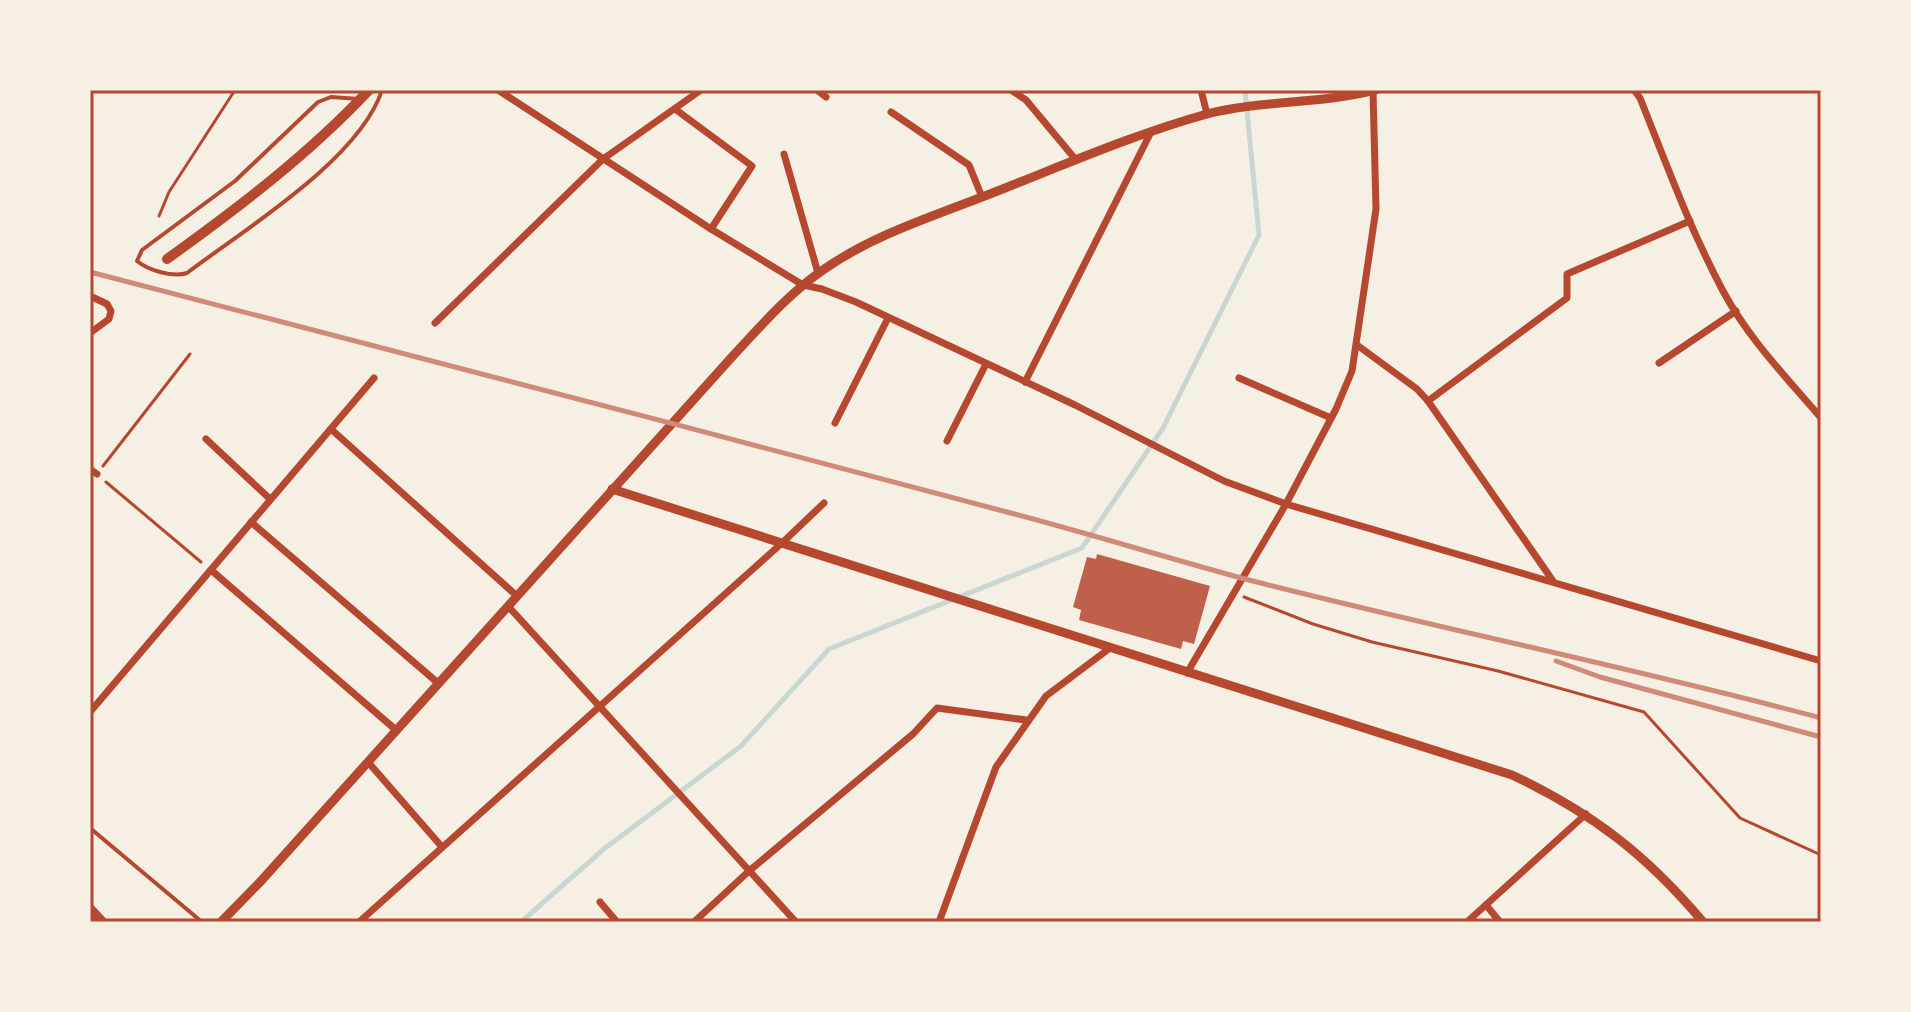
<svg xmlns="http://www.w3.org/2000/svg" width="1911" height="1012" font-family="'Noto Sans',sans-serif">
	<style>
		.lines { fill: none; stroke-linecap: round; stroke-linejoin: round }
		.stream { stroke: #c9d6d2; stroke-width: 5 }
		.building { fill: #bf614a }
		.path { stroke: #b5482f; stroke-width: 3 }
		.service { stroke: #b5482f; stroke-width: 4 }
		.minor { stroke: #b5482f; stroke-width: 7 }
		.tertiary { stroke: #b5482f; stroke-width: 9 }
		.secondary { stroke: #b5482f; stroke-width: 10 }
		.rail { stroke: #cf8b77; stroke-width: 5 }
		.neatline { fill: none; stroke: #b5482f; stroke-width: 3 }
	</style>
	<rect width="100%" height="100%" fill="#f6efe4"/>
	<g class="lines">
		<!-- stream -->
		<path class="stream" d="M521,922L604,849L741,746L829,649L1082,548L1163,428L1259,235L1245,90"/>
	</g>
	<!-- building -->
	<path class="building" d="M1097,554L1210,586L1194,644L1183,641L1181,649L1079,620L1081,610L1073,607L1087,557L1096,559Z"/>
	<g class="lines">
		<!-- path -->
		<g class="path">
			<path d="M159,216L169,192L235,90"/>
			<path d="M103,466L190,354"/>
			<path d="M106,482L201,562"/>
			<path d="M1244,597L1313,624L1372,642L1498,671L1644,712L1740,818L1821,855"/>
		</g>
		<!-- service -->
		<g class="service">
			<path d="M359,99L331,97L318,102L235,181L142,250L137,261C148,270 173,278 187,273C245,229 360,159 382,90"/>
			<path d="M90,828L202,922"/>
		</g>
		<!-- minor -->
		<g class="minor">
			<path d="M498,90L711,229L803,285L822,289L856,302L1075,405L1224,481L1286,504L1821,661"/>
			<path d="M817,90L826,97"/>
			<path d="M1011,90L1026,100L1076,160"/>
			<path d="M1201,90L1207,114"/>
			<path d="M1634,90L1640,98C1666,163 1690,229 1723,291C1748,338 1787,378 1821,418"/>
			<path d="M675,109L752,166L711,229"/>
			<path d="M891,112L969,165L982,197"/>
			<path d="M784,154L818,273"/>
			<path d="M90,296L107,304L111,311L109,319L90,333"/>
			<path d="M435,323L603,159L701,90"/>
			<path d="M1357,345L1417,389L1428,401L1553,581"/>
			<path d="M1659,363L1736,311"/>
			<path d="M1239,378L1331,418"/>
			<path d="M1025,382L1150,134"/>
			<path d="M1428,401L1567,298V274L1690,221"/>
			<path d="M835,423L888,318"/>
			<path d="M332,430L517,596"/>
			<path d="M206,439L270,499"/>
			<path d="M947,441L986,364"/>
			<path d="M90,469L97,474"/>
			<path d="M251,522L438,683"/>
			<path d="M211,570L396,730"/>
			<path d="M508,606L796,922"/>
			<path d="M1187,673L1286,504L1336,409L1352,371L1376,209L1373,91"/>
			<path d="M90,712L374,378"/>
			<path d="M368,762L442,847"/>
			<path d="M600,902L617,922"/>
			<path d="M1486,905L1500,922"/>
			<path d="M359,922L782,543L824,503"/>
			<path d="M694,922L749,871L913,734L937,708L1026,720"/>
			<path d="M939,922L996,767L1046,696L1110,648"/>
			<path d="M1467,922L1586,814"/>
		</g>
		<!-- tertiary -->
		<g class="tertiary">
			<path d="M612,489L1512,775C1592,813 1646,854 1703,922"/>
			<path d="M90,908L103,922"/>
			<path d="M221,922L261,881L731,358C760,327 788,294 823,270C874,234 937,215 995,192C1064,165 1135,134 1207,114C1262,100 1321,104 1376,90"/>
		</g>
		<!-- secondary -->
		<path class="secondary" d="M167,259C238,208 309,154 369,90"/>
		<!-- rail -->
		<g class="rail">
			<path d="M90,272C395,351 699,430 1003,511C1084,532 1164,557 1245,579C1436,628 1630,667 1821,718"/>
			<path d="M1556,661L1600,677L1821,737"/>
		</g>
	</g>
	<!-- border -->
	<rect width="1911" height="1012" fill="none" stroke="#f6efe4" stroke-width="184"/>
	<rect x="92" y="92" width="1727" height="828" class="neatline"/>
</svg>
